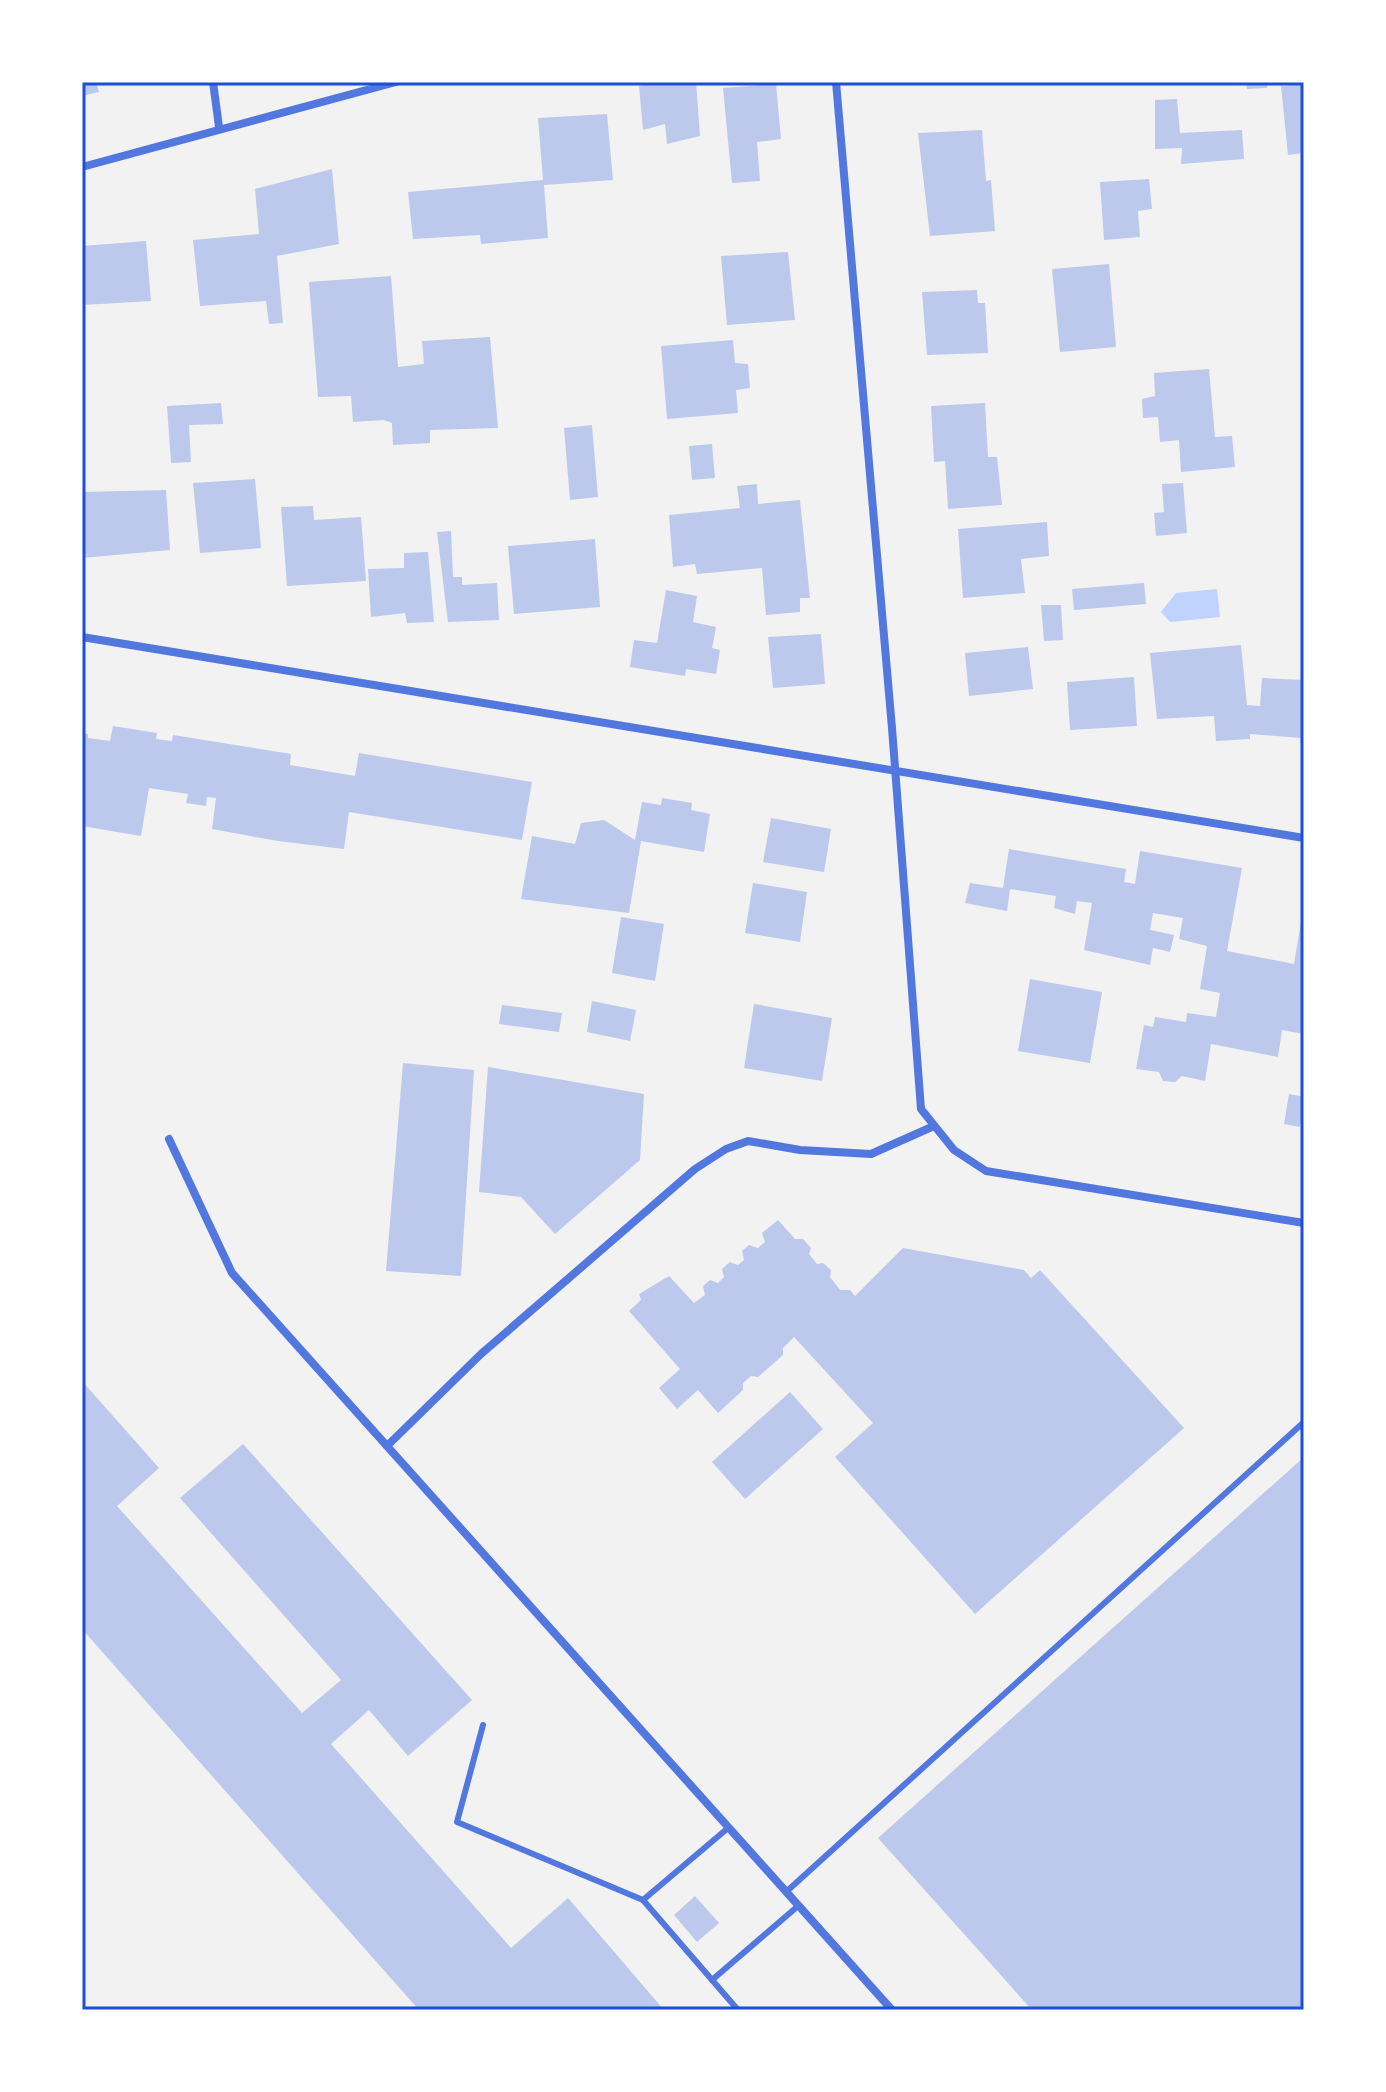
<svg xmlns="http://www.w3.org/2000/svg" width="1386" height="2092" font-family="'Titillium Web',sans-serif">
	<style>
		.water { fill: #bfd3fe }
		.building { fill: #bdc9ec }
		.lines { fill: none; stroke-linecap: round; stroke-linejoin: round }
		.service { stroke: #5277de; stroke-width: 6 }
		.minor { stroke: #5277de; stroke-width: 8 }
		.neatline { fill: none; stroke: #1d4ed8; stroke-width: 3 }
	</style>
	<rect width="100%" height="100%" fill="#f2f2f2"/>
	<!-- water -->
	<path class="water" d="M1217,589L1220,617L1170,622L1161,612L1176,593Z"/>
	<!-- building -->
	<g class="building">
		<path d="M82,82H96L99,92L82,96Z"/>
		<path d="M655,82H696L700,136L667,144L665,124L643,130L639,86Z"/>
		<path d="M1246,82H1267V88L1247,89Z"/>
		<path d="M776,84L781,139L757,142L760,181L732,183L723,88Z"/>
		<path d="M1304,85V153L1288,155L1281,86Z"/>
		<path d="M1177,99L1180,133L1242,130L1244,159L1181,164L1182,148L1155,149V100Z"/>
		<path d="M607,114L613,180L544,185L548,238L481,244L480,235L413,239L408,192L543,180L538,118Z"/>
		<path d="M982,130L986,181L991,180L995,231L930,236L918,133Z"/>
		<path d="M332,169L339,244L277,256L283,323L269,324L266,301L200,306L193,240L259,234L255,189Z"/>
		<path d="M1149,179L1152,209L1138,211L1140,237L1104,240L1100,182Z"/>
		<path d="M146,241L151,301L83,305L82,246Z"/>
		<path d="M788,252L795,320L727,325L721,256Z"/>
		<path d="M1109,264L1116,347L1060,352L1052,269Z"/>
		<path d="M391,276L398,367L424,364L422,341L490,337L498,428L430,430V443L393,445L392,423L384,420L353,422L351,396L318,397L309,282Z"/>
		<path d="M977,290L978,303H985L988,353L927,355L922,292Z"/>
		<path d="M733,340L735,363L748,364L750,388L736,390L738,413L667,419L661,346Z"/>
		<path d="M1209,369L1215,437L1232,436L1235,467L1181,472L1179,440L1160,442L1158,417L1143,418L1142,399L1155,396L1154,373Z"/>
		<path d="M221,403L223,424L189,425L191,462L171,463L167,406Z"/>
		<path d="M985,403L988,457H997L1002,505L948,509L945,461L934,462L931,406Z"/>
		<path d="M592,425L598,497L570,500L564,428Z"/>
		<path d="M712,444L715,478L692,480L689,446Z"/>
		<path d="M255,479L261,548L200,553L193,483Z"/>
		<path d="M1183,483L1187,533L1156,536L1154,513L1164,512L1162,484Z"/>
		<path d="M757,484L758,504L800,500L810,598H800V612L766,615L762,568L697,574L695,564L673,567L669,515L740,508L737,486Z"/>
		<path d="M166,490L170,550L82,558V492Z"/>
		<path d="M313,506L314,520L361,517L366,581L287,586L281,507Z"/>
		<path d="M1047,522L1049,556L1021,559L1025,593L963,598L958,529Z"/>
		<path d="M451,531L453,577H462V585L497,583L499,620L448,622L437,532Z"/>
		<path d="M595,539L600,607L514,614L508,546Z"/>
		<path d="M428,552L434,622L407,623L405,613L371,617L368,569L404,568V553Z"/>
		<path d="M1144,583L1146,604L1074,610L1072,589Z"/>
		<path d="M666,590L697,596L693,622L716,627L712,648L720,650L716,674L686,669L685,676L630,667L634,640L657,643Z"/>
		<path d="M1041,605H1061L1063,640L1044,641Z"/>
		<path d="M821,634L825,684L773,688L768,637Z"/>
		<path d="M1241,645L1247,705L1260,706L1262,678L1304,680V744L1300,743L1301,738L1250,734V739L1216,741L1214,716L1157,719L1150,653Z"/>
		<path d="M1028,647L1033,689L969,696L965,653Z"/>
		<path d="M1134,677L1137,726L1070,730L1067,682Z"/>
		<path d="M113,726L157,733L156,739L172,741L173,735L291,754L290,765L355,776L359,753L532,782L522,840L349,812L344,849L278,841L212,829L216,798L207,797L206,806L186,803L188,794L149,788L141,836L82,826V733L88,734V738L110,741Z"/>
		<path d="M662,798L692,803L691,810L710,814L704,852L641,841L629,913L521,899L532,836L575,844L581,823L604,820L635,840L642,802L661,805Z"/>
		<path d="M771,818L831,829L824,872L763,862Z"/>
		<path d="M1009,849L1126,869L1124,882L1135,884L1140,851L1242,868L1227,951L1294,964L1301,922L1304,923V1034L1282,1030L1278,1057L1211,1044L1205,1081L1182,1076L1175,1082L1163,1081L1159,1072L1136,1069L1144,1025L1153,1027L1155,1017L1186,1022L1187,1013L1216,1017L1220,993L1200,989L1207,946L1179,939L1183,918L1153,913L1150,930L1174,935L1170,952L1153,948L1150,965L1084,950L1092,903L1077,901L1075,914L1054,908L1056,896L1010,889L1007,911L965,903L970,883L1003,888Z"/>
		<path d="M753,883L807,892L800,942L745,933Z"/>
		<path d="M621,917L664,924L655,981L612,973Z"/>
		<path d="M1030,979L1102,992L1090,1063L1018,1051Z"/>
		<path d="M592,1001L636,1010L630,1041L587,1032Z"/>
		<path d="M754,1004L832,1018L822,1081L744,1068Z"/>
		<path d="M502,1005L562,1013L559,1032L499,1024Z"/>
		<path d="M403,1063L474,1070L461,1276L386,1271Z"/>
		<path d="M488,1067L644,1094L640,1160L555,1234L521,1197L479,1192Z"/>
		<path d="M1289,1094L1304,1097L1300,1127L1284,1124Z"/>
		<path d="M778,1220L795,1239H803L811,1248L809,1254L817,1264L823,1263L831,1270L830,1277L840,1290H850L855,1296L903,1248L1024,1270L1031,1278L1040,1270L1184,1428L975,1614L835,1457L873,1423L794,1337L783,1348V1355L758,1377L751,1376L743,1383V1390L718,1413L698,1390L677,1409L659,1388L680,1369L629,1311L641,1300L639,1294L669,1276L694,1303L705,1295L703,1286L710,1280L718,1283L724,1277L722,1269L730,1262L738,1265L744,1260L742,1251L749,1245L758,1248L765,1242L762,1233Z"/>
		<path d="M82,1381L159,1468L117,1506L302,1713L341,1680L180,1498L243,1444L472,1700L408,1756L369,1710L331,1744L511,1948L568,1898L664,2010H419L82,1629Z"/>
		<path d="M790,1392L823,1429L745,1499L712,1462Z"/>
		<path d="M1304,1457V2010H1032L878,1838Z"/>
		<path d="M695,1896L719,1923L697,1942L674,1915Z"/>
	</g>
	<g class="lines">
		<!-- service -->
		<g class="service">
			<path d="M483,1725L457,1822L643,1900L738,2010"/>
			<path d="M786,1892L1304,1422"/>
			<path d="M643,1900L728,1828"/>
			<path d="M712,1980L798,1906"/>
		</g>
		<!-- minor -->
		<g class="minor">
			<path d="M213,82L219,127"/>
			<path d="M836,82L892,728L921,1109L954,1150L986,1171L1304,1223"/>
			<path d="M82,167L396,82"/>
			<path d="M82,637L1304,838"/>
			<path d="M169,1139L232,1273L892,2010"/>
			<path d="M387,1446L481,1354L695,1169L726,1149L748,1141L800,1150L871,1154L934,1126"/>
		</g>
	</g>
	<!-- border -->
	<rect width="1386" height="2092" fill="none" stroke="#ffffff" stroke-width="168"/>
	<rect x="84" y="84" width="1218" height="1924" class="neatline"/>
</svg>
